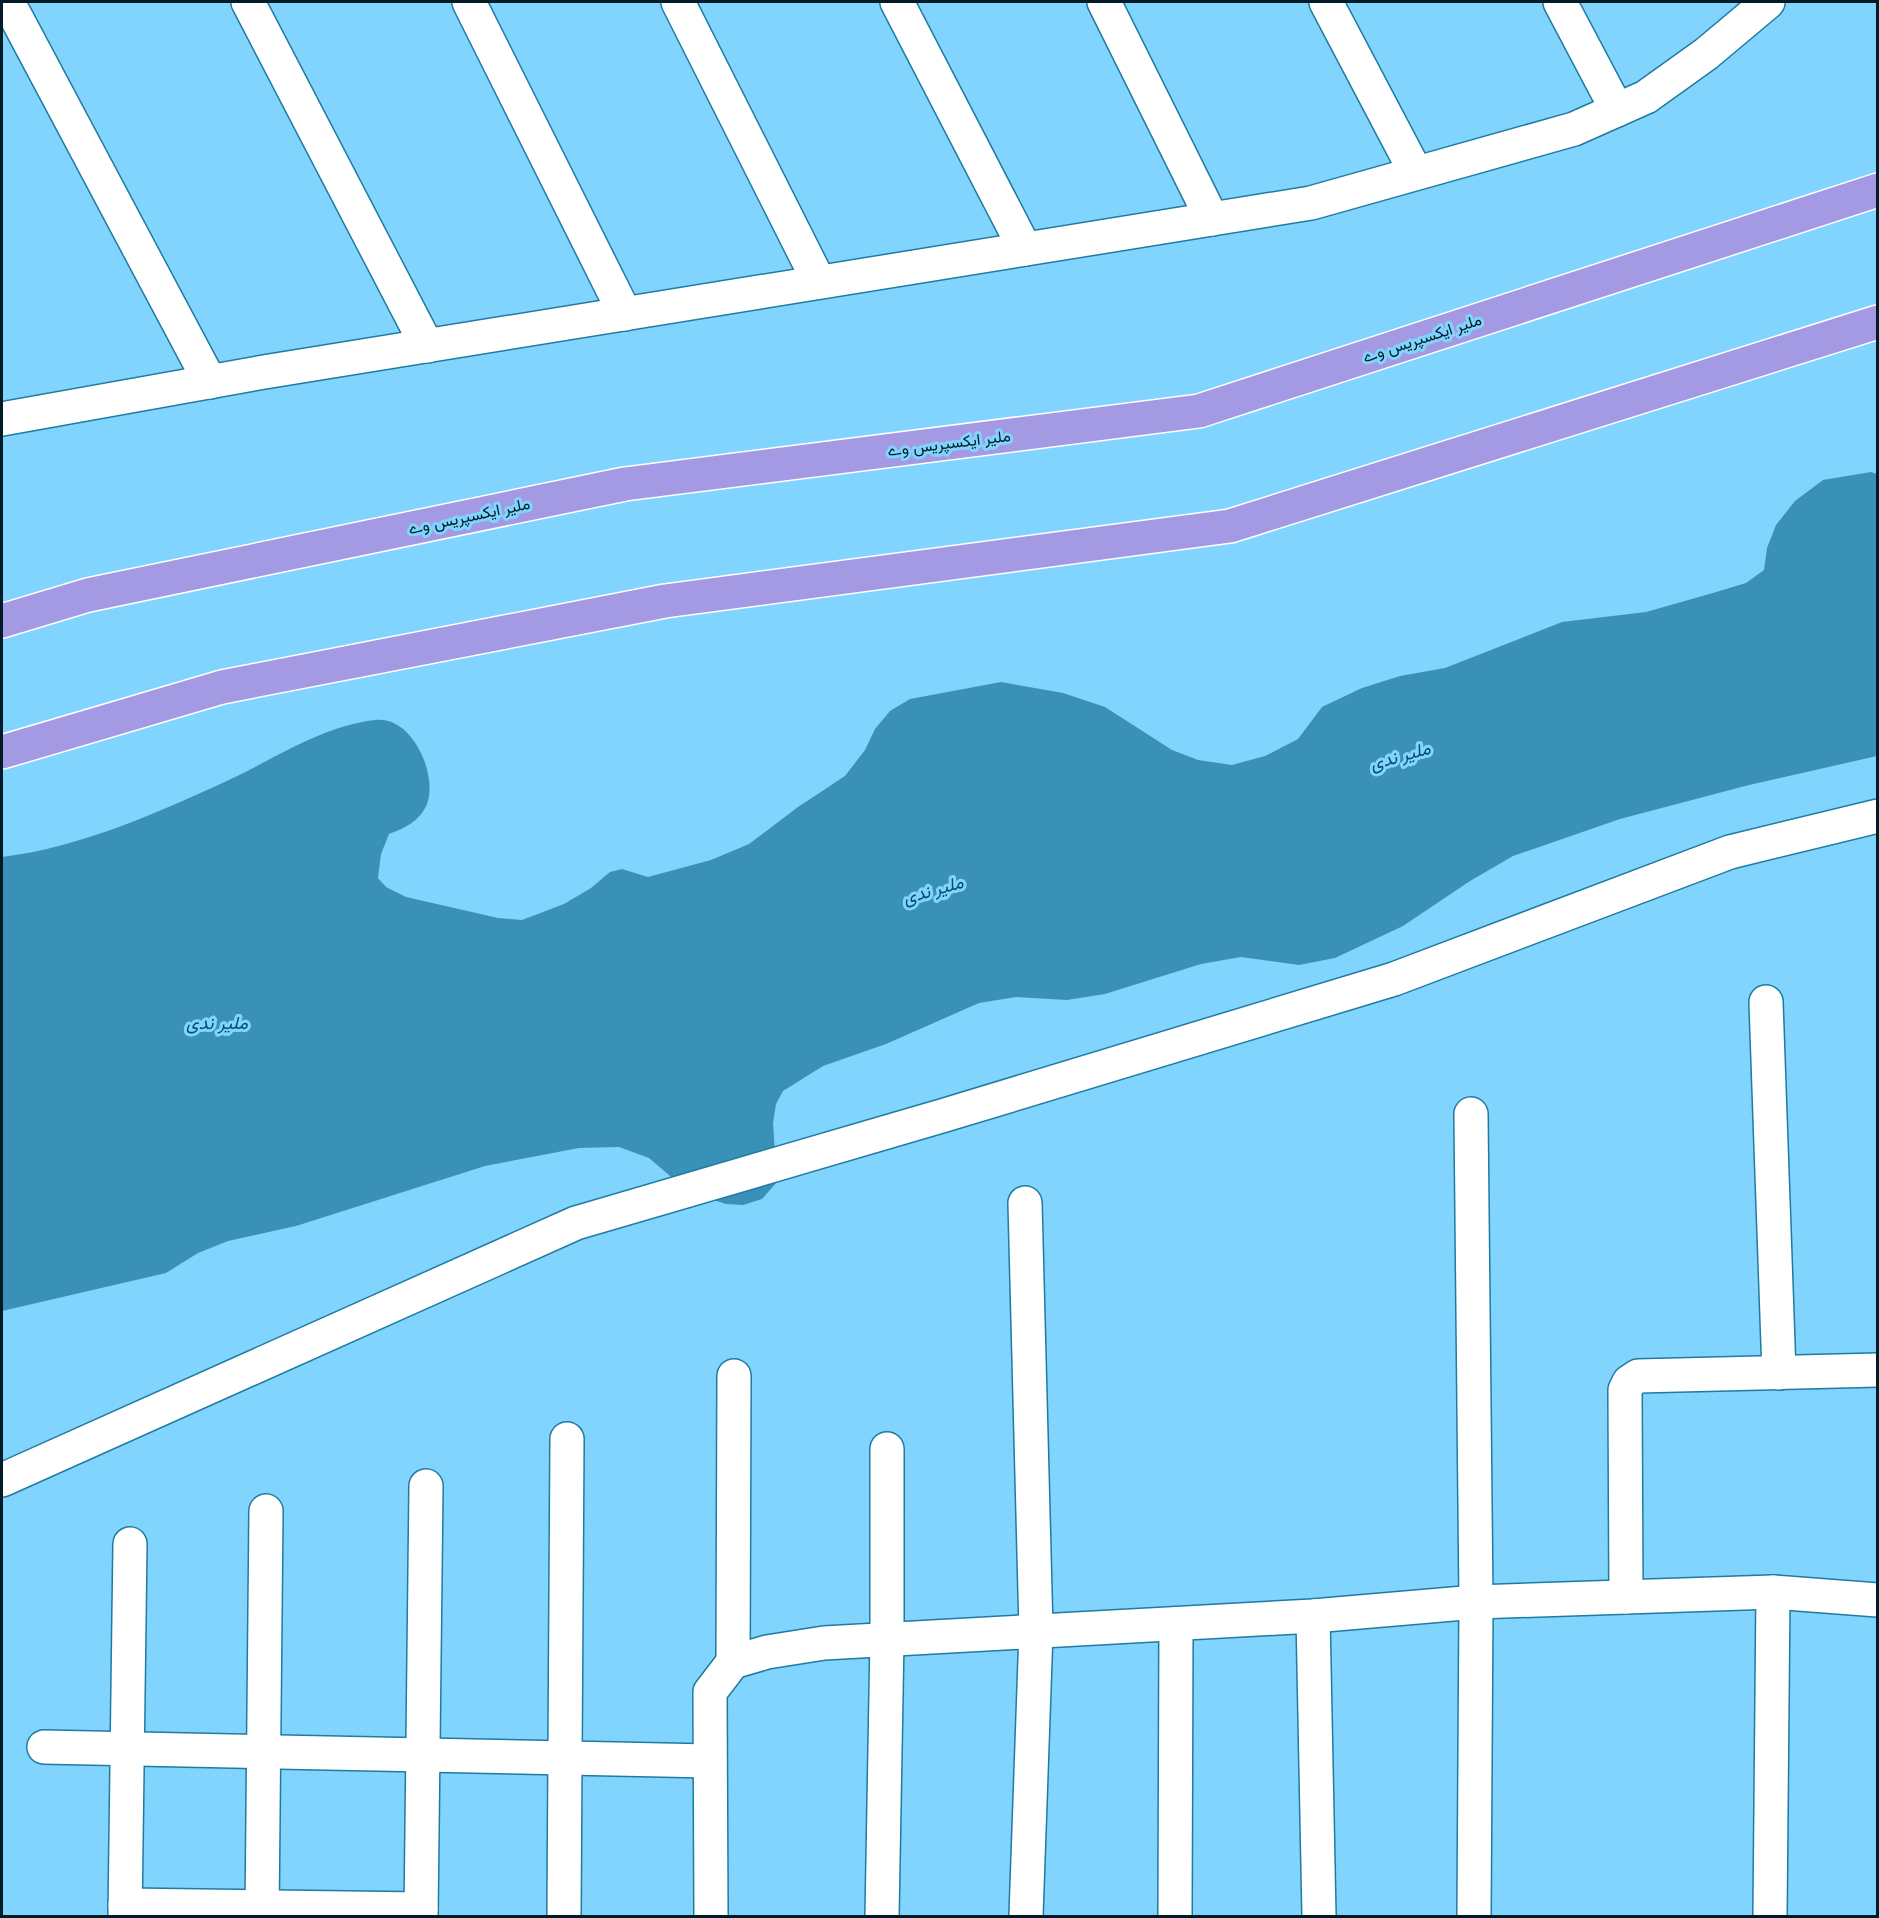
<svg xmlns="http://www.w3.org/2000/svg" width="1879" height="1918" font-family="Helvetica,Vazirmatn,sans-serif">
	<style>
		.water { fill: #3991b8 }
		.lines { fill: none; stroke-linecap: round; stroke-linejoin: round }
		.minor-casing { stroke: #1f7ba0; stroke-width: 36 }
		.motorway-casing { stroke: #fff; stroke-width: 36 }
		.minor { stroke: #fff; stroke-width: 33 }
		.motorway { stroke: #a499e3; stroke-width: 33 }
		.labels { text-anchor: middle; dominant-baseline: central; stroke-width: 6; stroke-linejoin: round; paint-order: stroke }
		.street-label { font-size: 16px; fill: #021c27; stroke: #80d4fd }
		.water-label { font-size: 18px; font-style: italic; fill: #024e69; stroke: #80d4fd }
	</style>
	<rect width="100%" height="100%" fill="#80d4fd"/>
	<!-- water -->
	<path class="water" d="M1871,472L1877,474V756L1749,785L1620,819L1513,856L1470,881L1403,926L1335,958L1299,965L1241,957L1201,964L1105,994L1067,1000L1016,997L979,1003L886,1044L823,1066L783,1091L776,1104L773,1123L777,1182L762,1199L743,1205L726,1204L704,1197L676,1181L649,1158L619,1147L579,1148L485,1166L296,1226L228,1241L198,1253L166,1273L2,1311V857C82,847 160,812 233,778C279,756 323,726 375,720C412,715 438,774 427,804C420,821 405,828 389,834L381,854L378,878L386,887L406,897L498,918L522,920L564,904L591,888L610,872L622,869L648,877L711,860L749,844L798,807L845,776L865,750L875,729L890,711L910,699L1001,682L1063,693L1105,707L1172,750L1198,760L1232,765L1265,756L1298,739L1322,707L1362,688L1400,676L1445,668L1562,622L1646,612L1713,593L1746,583L1764,570L1767,548L1776,525L1795,501L1823,480Z"/>
	<g class="lines">
		<!-- minor casing -->
		<g class="minor-casing">
			<g id="minor">
				<path d="M8,2L210,382"/>
				<path d="M248,2L427,346"/>
				<path d="M469,2L625,314"/>
				<path d="M678,2L819,282"/>
				<path d="M897,2L1025,249"/>
				<path d="M1104,2L1212,219"/>
				<path d="M1326,2L1416,173"/>
				<path d="M1560,2L1617,110"/>
				<path d="M2,419L264,372L1311,203L1574,129L1646,97L1706,54L1768,2"/>
				<path d="M1766,1002L1779,1373"/>
				<path d="M1471,1114L1476,1602L1474,1916"/>
				<path d="M1025,1203L1036,1631L1026,1916"/>
				<path d="M2,1480L576,1223L945,1115L1394,979L1730,852L1878,816"/>
				<path d="M1626,1597L1625,1390L1629,1382L1638,1376L1878,1370"/>
				<path d="M1313,1616L1319,1916"/>
				<path d="M733,1662L734,1376"/>
				<path d="M44,1747L710,1761"/>
				<path d="M125,1905L421,1909"/>
				<path d="M125,1916L130,1544"/>
				<path d="M262,1916L266,1511"/>
				<path d="M421,1916L426,1486"/>
				<path d="M564,1916L567,1439"/>
				<path d="M711,1916L710,1692L733,1662L767,1652L824,1643L1313,1616L1476,1602L1773,1592L1878,1600"/>
				<path d="M882,1916L887,1639V1449"/>
				<path d="M1175,1916L1176,1624"/>
				<path d="M1770,1916L1773,1592"/>
			</g>
		</g>
		<!-- motorway casing -->
		<g class="motorway-casing">
			<g id="motorway">
				<path d="M2,621L88,595L625,484L1199,411L1878,190"/>
				<path d="M2,752L222,687L665,601L1230,526L1878,322"/>
			</g>
		</g>
		<!-- minor -->
		<use href="#minor" class="minor"/>
		<!-- motorway -->
		<use href="#motorway" class="motorway"/>
	</g>
	<g class="labels">
		<!-- street labels -->
		<g class="street-label">
			<text transform="translate(1422 338) rotate(-18)">ملیر ایکسپریس وے</text>
			<text transform="translate(949 443) rotate(-7)">ملیر ایکسپریس وے</text>
			<text transform="translate(469 516) rotate(-12)">ملیر ایکسپریس وے</text>
		</g>
		<!-- water labels -->
		<g class="water-label">
			<text transform="translate(1400 756) rotate(-16)">ملیر ندی</text>
			<text transform="translate(933 890) rotate(-16)">ملیر ندی</text>
			<text x="217" y="1023">ملیر ندی</text>
		</g>
	</g>
	<!-- border -->
	<rect width="1879" height="1918" fill="none" stroke="#021c27" stroke-width="6"/>
</svg>
